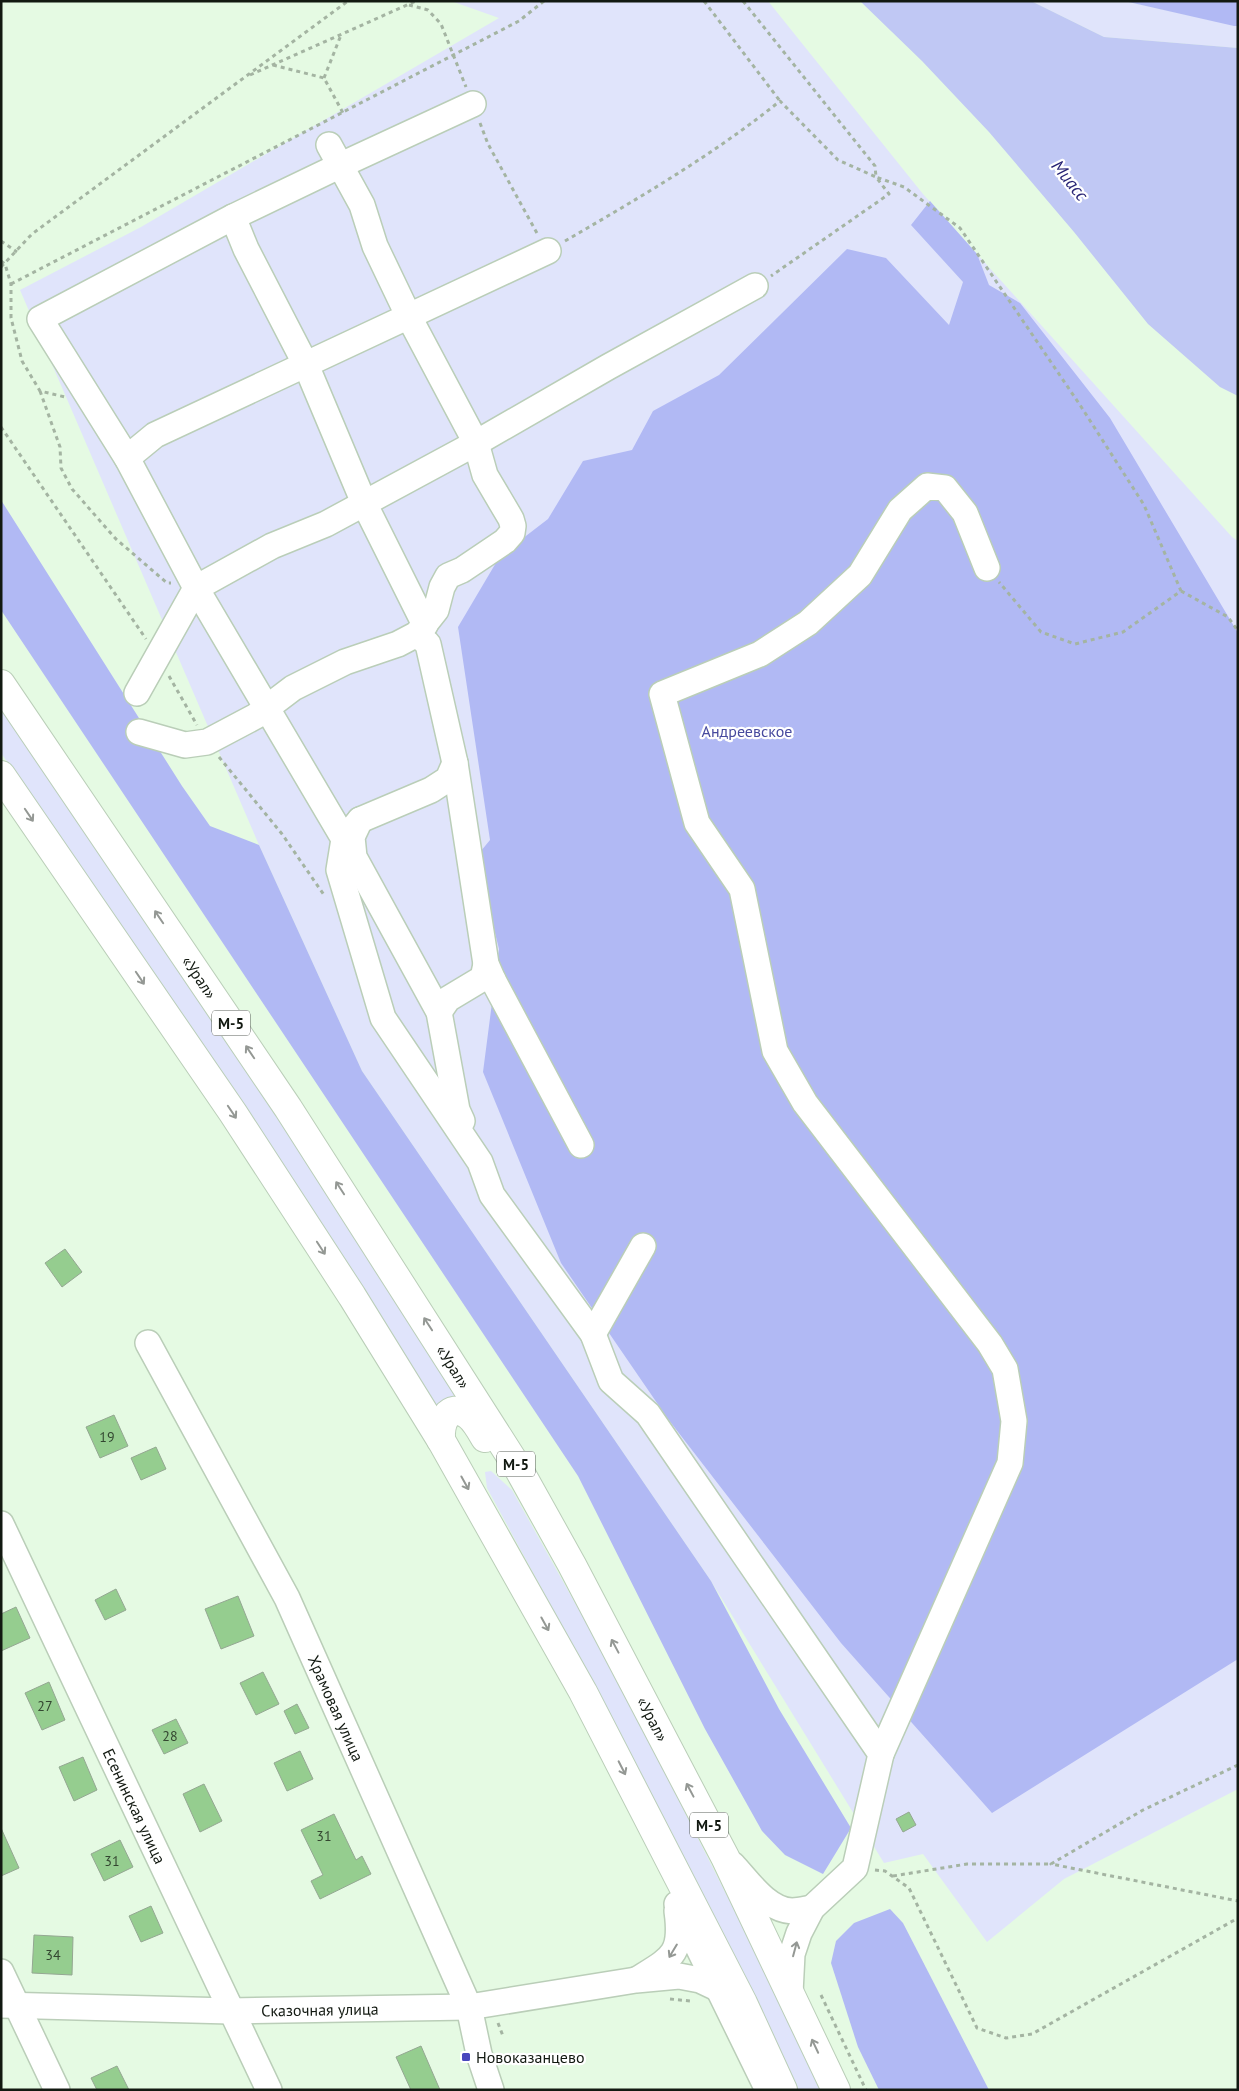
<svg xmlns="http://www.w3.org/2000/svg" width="1239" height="2091" font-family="'PT Sans',sans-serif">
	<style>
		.green { fill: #e0e4fb }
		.forest { fill: #b1b9f4 }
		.water { fill: #c0c8f4 }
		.building { fill: #95cd8f; stroke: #94a792 }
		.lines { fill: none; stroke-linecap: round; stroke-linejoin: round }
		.minor-casing { stroke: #baceb8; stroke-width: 28 }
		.major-casing { stroke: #baceb8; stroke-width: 30 }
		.path { stroke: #a4b4a2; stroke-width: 3; stroke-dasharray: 4 4; stroke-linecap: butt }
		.minor { stroke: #fff; stroke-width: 25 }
		.major { stroke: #fff; stroke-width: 28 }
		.oneway { stroke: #949894 }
		.poi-dot { fill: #4947bd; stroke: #fff; stroke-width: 2 }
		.labels { text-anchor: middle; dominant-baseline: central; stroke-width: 4.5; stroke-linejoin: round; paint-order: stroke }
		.number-label { font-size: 14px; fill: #334630 }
		.shield { fill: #fff; stroke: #595e58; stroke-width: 1 }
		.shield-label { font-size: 15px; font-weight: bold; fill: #121911 }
		.park-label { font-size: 16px; fill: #474a9e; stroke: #fff }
		.street-label { font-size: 16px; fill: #121911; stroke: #fff }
		.poi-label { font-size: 16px; fill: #121911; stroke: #fff; text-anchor: start }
		.water-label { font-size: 18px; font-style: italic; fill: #272374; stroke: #fff }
	</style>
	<rect width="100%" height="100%" fill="#e5fae3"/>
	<!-- green -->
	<g class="green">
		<path d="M451,1H768L923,194L1232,537L1238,541V1789L1064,1879L987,1942L923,1854L884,1863L711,1581L362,1071L259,845L20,290L141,227L499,18Z"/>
		<path d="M1031,1H1124L1238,26V48L1104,37Z"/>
		<path d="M1,703L453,1382L456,1401L441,1409L426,1395L156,978L1,753Z"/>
		<path d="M491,1471L512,1490L619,1682L825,2090H794L575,1650L487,1488L485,1472Z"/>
	</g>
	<!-- forest -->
	<g class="forest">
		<path d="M1124,1H1238V26H1234Z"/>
		<path d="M930,201L977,254L989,285L1020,303L1110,418L1238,633V1659L992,1813L841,1643L668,1419L561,1263L483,1072L499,949L476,857L490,840L458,627L500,556L548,519L583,461L632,450L653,411L719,375L847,249L886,258L949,325L963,282L911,225Z"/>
		<path d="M1,500L182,786L210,826L259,845L362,1071L711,1581L779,1709L851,1828L823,1874L785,1855L762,1831L705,1729L578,1476L1,610Z"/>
		<path d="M890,1909L903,1923L989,2090H879L858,2047L831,1963L836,1941L854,1923Z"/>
	</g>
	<!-- water -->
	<path class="water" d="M860,1H1031L1104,37L1238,48V396L1220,387L1148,324L1074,232L989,132L922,61Z"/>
	<!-- building -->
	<g class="building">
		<path d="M65,1249L82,1272L62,1287L45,1263Z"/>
		<path d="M114,1415L128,1446L100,1458L86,1427Z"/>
		<path d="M156,1447L166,1469L141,1480L131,1458Z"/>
		<path d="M116,1589L126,1610L105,1620L95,1600Z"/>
		<path d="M238,1596L254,1636L221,1649L205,1609Z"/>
		<path d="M16,1607L30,1638L1,1651V1614Z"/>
		<path d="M263,1672L279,1704L256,1715L240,1683Z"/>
		<path d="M49,1682L65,1720L42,1730L25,1693Z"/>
		<path d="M297,1704L309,1728L295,1734L284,1711Z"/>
		<path d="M176,1719L188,1743L164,1754L152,1730Z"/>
		<path d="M300,1751L313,1779L287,1791L274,1763Z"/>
		<path d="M83,1757L97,1790L74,1801L59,1767Z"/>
		<path d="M204,1784L222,1821L200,1832L183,1794Z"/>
		<path d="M909,1812L916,1825L903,1832L896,1819Z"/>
		<path d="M334,1814L356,1860L362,1856L371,1874L320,1899L311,1881L323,1875L301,1830Z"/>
		<path d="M1,1828L19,1868L1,1876Z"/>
		<path d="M120,1840L133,1867L104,1881L91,1854Z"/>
		<path d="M151,1906L163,1933L141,1942L129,1916Z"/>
		<path d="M34,1935L73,1937L72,1975L32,1973Z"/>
		<path d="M421,2046L440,2090H411L396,2057Z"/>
		<path d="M117,2066L129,2090H97L91,2078Z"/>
	</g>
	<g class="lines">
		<!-- minor casing -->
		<g class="minor-casing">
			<g id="minor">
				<path d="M473,104L339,166L233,217L40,319L127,458L196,588L344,839L339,870L383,1018L480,1162L492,1195L593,1334L611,1381L648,1414L881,1754L855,1868L812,1908L799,1933L792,1954L790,1993"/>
				<path d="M233,217L246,249L306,365L364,503L425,625"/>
				<path d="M127,458L155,435L548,251"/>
				<path d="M417,634L428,644L455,763L486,964L493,980"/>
				<path d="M137,693L196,588L272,546L326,524L476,443L608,367L755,286"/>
				<path d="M139,732L185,745L207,742L256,716L293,688L345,662L398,644L417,634L436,610L442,587L448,576L462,570L505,541L512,533L513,526L511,519L485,475L476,443L409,317L375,246L362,205L329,145"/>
				<path d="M360,820L352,837L354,857L439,1012L457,1110L462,1121"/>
				<path d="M349,833L360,820L431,790L448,779L455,763"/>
				<path d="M483,978L493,980L581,1145"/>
				<path d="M439,1012L448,999L483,978L486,964"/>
				<path d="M593,1334L643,1246"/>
				<path id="s1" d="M148,1343L287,1598L469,2007L479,2054L491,2090"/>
				<path id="s2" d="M1,1524L269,2090"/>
				<path d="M881,1754L1010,1463L1014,1421L1005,1369L990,1344L805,1103L775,1051L742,889L697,823L662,694L760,654L808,623L860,575L900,510L927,486L945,488L965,513L987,568"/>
				<path d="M733,1865C748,1881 767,1910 792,1911C799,1911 806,1909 812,1908"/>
				<path d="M677,1904L768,2090"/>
				<path d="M1,1972L57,2090"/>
				<path d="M638,1979C672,1958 683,1954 677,1911"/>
				<path id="s3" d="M1,2005L230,2011L469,2007L636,1980L679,1976L700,1980L719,1989"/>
			</g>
		</g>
		<!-- major casing -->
		<g class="major-casing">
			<g id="major">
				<path id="s4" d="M1,684L288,1108L518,1468L572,1565L725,1857L836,2090"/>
				<path d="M1,775L233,1113L352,1296L441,1440L583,1692L743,2003L783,2090"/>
				<path d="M441,1440C440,1424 447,1401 468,1415C475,1420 481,1431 485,1438"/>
			</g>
		</g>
		<!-- path -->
		<g class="path">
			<path d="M704,1L780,101"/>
			<path d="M743,1L875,166L876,177L904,187L960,228L1080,405L1144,505L1181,591L1123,632L1075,644L1041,632L999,582"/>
			<path d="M409,5L428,10L441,24L466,87"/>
			<path d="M273,65L324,78L343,113"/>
			<path d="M250,75L416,1"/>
			<path d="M324,78L341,35"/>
			<path d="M480,123L488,144L538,235"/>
			<path d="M1,241L17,252"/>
			<path d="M565,241C639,198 713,155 780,101L838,160L876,177L889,194L771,276"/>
			<path d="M1,261L5,264L11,284V318L22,361L40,391L65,397"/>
			<path d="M1,267L32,234L348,1"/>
			<path d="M11,284L519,21L544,1"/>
			<path d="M40,391L60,447L61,468L72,489L116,539L167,583H171"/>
			<path d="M1,427L146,639"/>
			<path d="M1181,591L1228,617L1238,631"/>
			<path d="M169,676L197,725"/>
			<path d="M219,757L282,834L324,895"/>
			<path d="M1238,1765L1143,1810L1051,1864L1238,1901"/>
			<path d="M875,1870L885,1871L909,1888L977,2028L1006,2038L1032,2034L1238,1918"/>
			<path d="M893,1876L967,1864H1051"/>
			<path d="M821,1995L866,2090"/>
			<path d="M670,1999L691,2001"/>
			<path d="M498,2023L503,2036"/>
		</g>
		<!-- minor -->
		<use href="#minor" class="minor"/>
		<!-- major -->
		<use href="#major" class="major"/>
	</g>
	<!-- one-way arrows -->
	<defs><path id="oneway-shaft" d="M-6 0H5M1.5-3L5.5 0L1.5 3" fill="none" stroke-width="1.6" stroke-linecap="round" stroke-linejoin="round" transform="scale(1.25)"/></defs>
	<g class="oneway">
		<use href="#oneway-shaft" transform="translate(29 815) rotate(56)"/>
		<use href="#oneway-shaft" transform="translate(159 917) rotate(-124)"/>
		<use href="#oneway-shaft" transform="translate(140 978) rotate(56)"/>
		<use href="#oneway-shaft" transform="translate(250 1052) rotate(-124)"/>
		<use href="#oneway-shaft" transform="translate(232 1112) rotate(56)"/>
		<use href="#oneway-shaft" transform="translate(340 1188) rotate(-123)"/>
		<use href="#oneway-shaft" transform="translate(321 1248) rotate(57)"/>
		<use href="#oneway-shaft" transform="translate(428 1324) rotate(-123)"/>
		<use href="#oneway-shaft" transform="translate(465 1483) rotate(61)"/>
		<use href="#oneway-shaft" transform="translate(545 1624) rotate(61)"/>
		<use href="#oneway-shaft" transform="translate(615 1646) rotate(-118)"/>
		<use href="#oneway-shaft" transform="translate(622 1768) rotate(63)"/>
		<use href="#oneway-shaft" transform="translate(690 1790) rotate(-118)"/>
		<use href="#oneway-shaft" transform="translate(795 1949) rotate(-75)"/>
		<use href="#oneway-shaft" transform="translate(673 1951) rotate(121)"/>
		<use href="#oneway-shaft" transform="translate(815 2046) rotate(-115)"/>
	</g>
	<!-- markers -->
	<rect class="poi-dot" x="461" y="2052" width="10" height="10" rx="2.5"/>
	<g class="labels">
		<!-- number labels -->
		<g class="number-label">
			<text x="107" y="1437">19</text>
			<text x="45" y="1706">27</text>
			<text x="170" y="1736">28</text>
			<text x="324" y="1836">31</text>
			<text x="112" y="1861">31</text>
			<text x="53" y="1955">34</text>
		</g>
		<!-- shield labels -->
		<g class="shield">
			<rect x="212" y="1010.5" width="38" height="25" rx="4"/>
			<rect x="497" y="1451.5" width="38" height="25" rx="4"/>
			<rect x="690" y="1812.5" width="38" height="25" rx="4"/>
		</g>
		<g class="shield-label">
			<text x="231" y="1023">М-5</text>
			<text x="516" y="1464">М-5</text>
			<text x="709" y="1825">М-5</text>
		</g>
		<!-- park labels -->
		<g class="park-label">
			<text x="747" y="731">Андреевское</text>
		</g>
		<!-- street labels -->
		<g class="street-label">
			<text stroke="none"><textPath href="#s4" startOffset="354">«Урал»</textPath></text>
			<text stroke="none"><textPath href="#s4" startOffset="819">«Урал»</textPath></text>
			<text stroke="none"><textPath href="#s1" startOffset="411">Храмовая улица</textPath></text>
			<text stroke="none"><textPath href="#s4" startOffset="1224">«Урал»</textPath></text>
			<text stroke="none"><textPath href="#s2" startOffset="312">Есенинская улица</textPath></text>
			<text stroke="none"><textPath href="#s3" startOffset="319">Сказочная улица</textPath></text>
		</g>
		<!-- poi labels -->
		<g class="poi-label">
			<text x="476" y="2057">Новоказанцево</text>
		</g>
		<!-- water labels -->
		<g class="water-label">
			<text transform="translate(1070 180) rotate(51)">Миасс</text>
		</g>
	</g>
	<!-- border -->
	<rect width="1239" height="2091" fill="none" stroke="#121911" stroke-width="5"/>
</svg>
